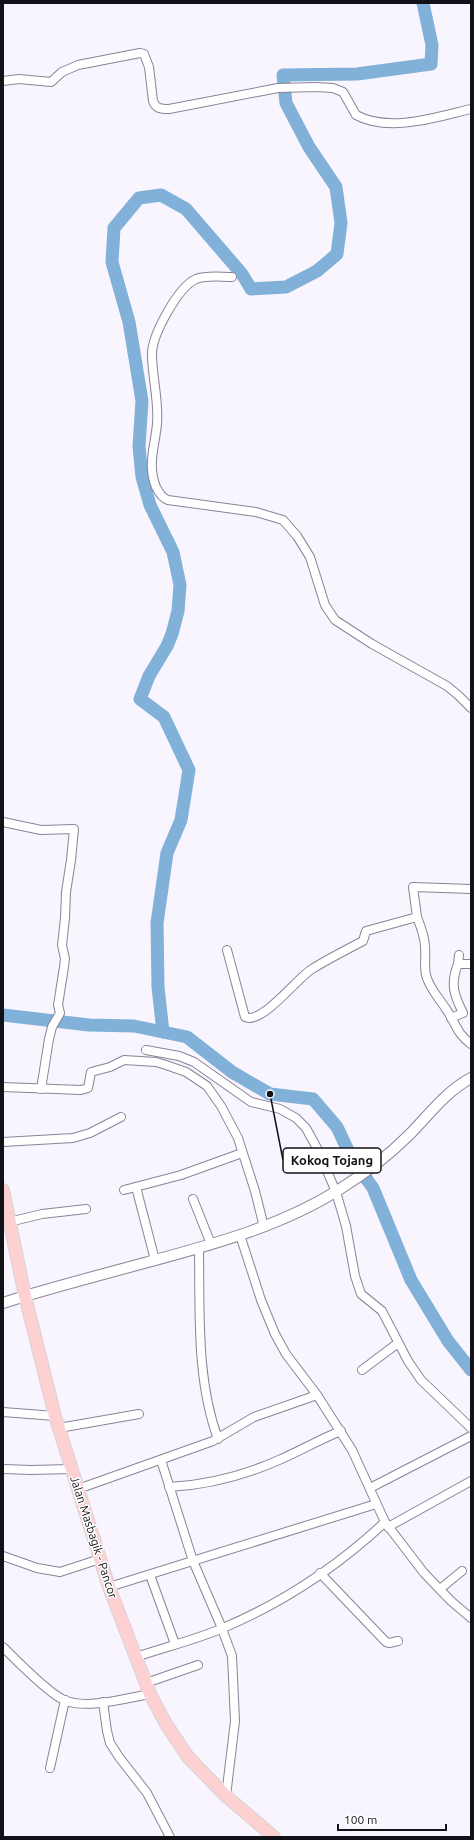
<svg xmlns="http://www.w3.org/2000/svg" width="474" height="1840" font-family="Ubuntu,sans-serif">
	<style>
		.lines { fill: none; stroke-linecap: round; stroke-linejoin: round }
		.river { stroke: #81b0d8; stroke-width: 13 }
		.minor-casing { stroke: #8a8398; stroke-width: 10 }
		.tertiary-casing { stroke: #8a8398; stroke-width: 12 }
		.primary-casing { stroke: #d5d4d5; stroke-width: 14 }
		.minor { stroke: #fff; stroke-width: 8 }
		.tertiary { stroke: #fff; stroke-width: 10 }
		.primary { stroke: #fdd1d2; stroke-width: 12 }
		.labels { text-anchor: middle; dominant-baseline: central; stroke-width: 3; stroke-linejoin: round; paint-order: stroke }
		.street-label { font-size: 12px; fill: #131118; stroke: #fff }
		.leader { fill: none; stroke: #131118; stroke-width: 1.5 }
		.callout-dot { fill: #131118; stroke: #fff; stroke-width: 1.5 }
		.callout { fill: #fff; stroke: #131118; stroke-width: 1.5 }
		.callout-label { font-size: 13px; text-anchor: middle; font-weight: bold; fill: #131118 }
	</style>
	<rect width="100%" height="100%" fill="#f8f5ff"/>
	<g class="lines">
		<!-- river -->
		<g class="river">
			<path d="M3,1015L89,1025L134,1026L187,1037L232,1072L270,1094L313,1099L337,1127L352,1159L373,1188L411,1280L448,1341L471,1370"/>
			<path d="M163,1032L158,987L157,923L167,853L181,820L189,770L164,717L140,699L149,676L167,646L172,634L178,611L180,585L173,552L150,505L142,477L139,446L142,401L129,322L112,262L114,228L139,198L161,195L186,209L242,274L251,289L286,287L317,271L337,254L341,223L336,187L309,147L286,103L283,75L357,74L431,64L432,45L423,3"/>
		</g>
		<!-- minor casing -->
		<g class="minor-casing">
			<g id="minor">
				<path d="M3,81L19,79L51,82L62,72L78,65L140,53L144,54L149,67L153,101C156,109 161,109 169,109L278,88L316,87L333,88L343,92L356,115C389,133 437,117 471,109"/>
				<path d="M232,277C221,277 206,275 196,279C178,287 152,335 152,354C152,377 159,400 157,424C155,446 147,465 156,487C159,493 162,498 168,500L256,512L283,520L297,536L310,557L325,605L335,620L372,644L447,686L458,695L471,708"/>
				<path d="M3,822L41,830L74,829L71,860L66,892L65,918L62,945L65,959L64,967L58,1005L60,1013L52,1027L49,1039L41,1089"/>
				<path d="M417,917C421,927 425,937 425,947C426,956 424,966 426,975C429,988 439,998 446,1009C456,1023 456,1033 471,1044"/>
				<path d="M227,950L245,1017C262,1025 297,978 312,969C328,959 346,950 363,941L366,931L417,917L413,887L471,889"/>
				<path d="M459,955L458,964H471"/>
				<path d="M451,1018L463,1013C454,995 450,984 458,964"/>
				<path d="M146,1050L179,1056L194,1062L251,1102L280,1109L296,1118L306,1128L318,1150L336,1192L346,1226L355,1276L361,1294L382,1311L408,1361L421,1380L471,1428"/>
				<path d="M3,1087L81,1090L88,1088L91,1072L110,1067L124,1060L156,1062L166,1065L186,1072L207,1086L221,1106L238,1138L255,1191L264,1227"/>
				<path d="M3,1142L73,1138L90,1133L121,1117"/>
				<path d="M136,1187L155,1260"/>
				<path d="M124,1190L181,1175L242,1153"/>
				<path d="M193,1199L211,1244"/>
				<path d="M9,1222L42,1214L86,1209"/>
				<path d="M240,1235L261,1300L275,1334L286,1354L317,1395L352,1450L385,1522L424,1573L451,1601L471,1618"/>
				<path d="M199,1249C200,1311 196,1379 218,1439"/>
				<path d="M362,1370L398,1343"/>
				<path d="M3,1412L55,1416"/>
				<path d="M59,1428L139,1414"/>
				<path d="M161,1460L193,1561L221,1626L232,1656L235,1721L226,1796"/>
				<path d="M3,1469L31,1470L71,1469"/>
				<path d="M169,1487C207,1485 245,1475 279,1460C300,1451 320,1439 341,1431"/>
				<path d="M370,1488L471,1436"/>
				<path d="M78,1489L213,1441L254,1417L317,1395"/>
				<path d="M388,1527L471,1481"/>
				<path d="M3,1556L37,1568L60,1572L100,1559"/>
				<path d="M320,1573L386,1642L389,1643L398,1641"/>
				<path d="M150,1575L175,1644"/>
				<path d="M109,1587L376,1504"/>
				<path d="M440,1589L462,1571"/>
				<path d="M3,1647C17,1661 48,1693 64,1700C86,1710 127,1698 150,1694"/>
				<path d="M136,1657C165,1647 195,1640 223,1628C282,1603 338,1566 385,1522"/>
				<path d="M146,1683L198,1665"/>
				<path d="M103,1702L107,1731L110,1743L119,1757L147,1793L170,1837"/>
				<path d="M50,1768L65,1700"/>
			</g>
		</g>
		<!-- tertiary casing -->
		<g class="tertiary-casing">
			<path id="tertiary" d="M3,1303L25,1296C66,1284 107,1273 148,1262C214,1244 282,1226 340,1189C364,1174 389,1155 409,1135C429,1115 445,1092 471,1078"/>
		</g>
		<!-- primary casing -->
		<g class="primary-casing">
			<path id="primary" d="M3,1190L25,1296L55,1416L109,1587L150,1694L166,1724L188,1757L226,1796L274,1837"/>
		</g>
		<!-- minor -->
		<use href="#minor" class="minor"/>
		<!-- tertiary -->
		<use href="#tertiary" class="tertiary"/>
		<!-- primary -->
		<use href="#primary" class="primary"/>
	</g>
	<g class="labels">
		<!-- street labels -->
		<g class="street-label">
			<text transform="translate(94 1537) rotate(72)">Jalan Masbagik - Pancor</text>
		</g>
	</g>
	<!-- callouts -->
	<path class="leader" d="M270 1094L283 1160"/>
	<circle class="callout-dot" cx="270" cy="1094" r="4"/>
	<rect class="callout" x="283" y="1148" width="98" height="25" rx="4"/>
	<g class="callout-label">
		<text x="332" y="1165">Kokoq Tojang</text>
	</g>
	<!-- border -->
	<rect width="474" height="1840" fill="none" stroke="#131118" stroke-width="8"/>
	<!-- scale -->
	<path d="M338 1824v6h108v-6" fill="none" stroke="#131118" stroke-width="2"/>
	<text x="344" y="1824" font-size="12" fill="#131118" stroke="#ffffff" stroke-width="3" paint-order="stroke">100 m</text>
</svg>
